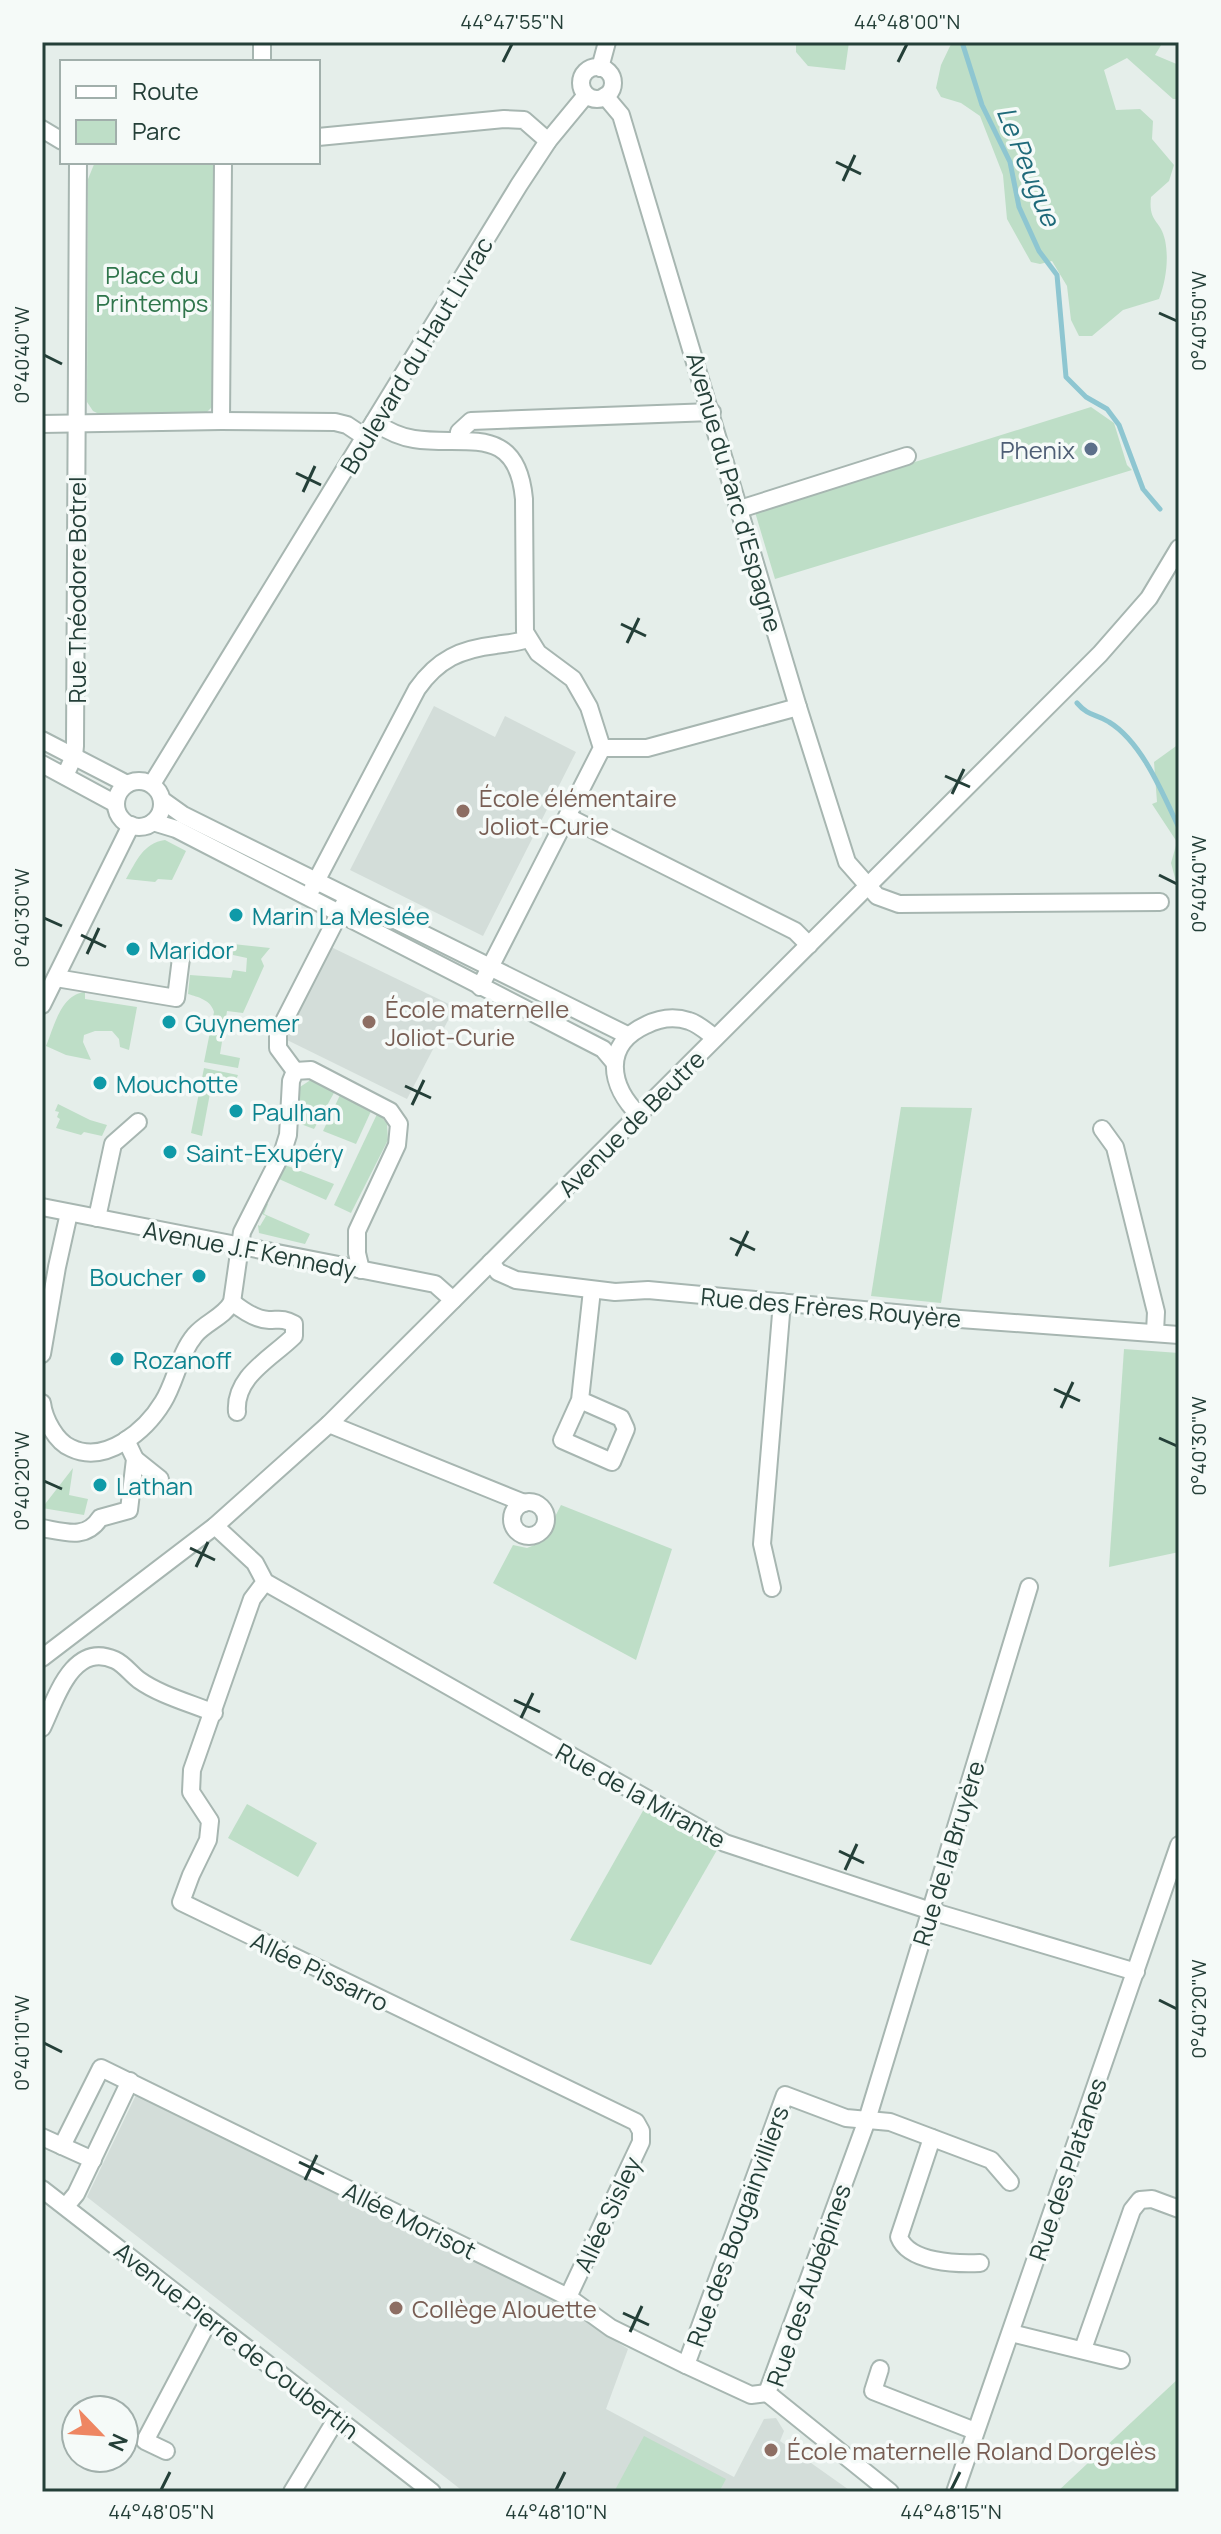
<svg xmlns="http://www.w3.org/2000/svg" width="1221" height="2534" font-family="Manrope,sans-serif">
	<style>
		.built { fill: #d3ddd9 }
		.green { fill: #bedec7 }
		.lines { fill: none; stroke-linecap: round; stroke-linejoin: round }
		.stream { stroke: #8ec6d1; stroke-width: 5 }
		.minor-casing { stroke: #a7b6b1; stroke-width: 20 }
		.minor { stroke: #fff; stroke-width: 16 }
		.ticks { fill: none; stroke: #243f38; stroke-width: 3 }
		.service-dot { fill: #5c6f8a; stroke: #f5faf8; stroke-width: 3 }
		.education-dot { fill: #8d6e63; stroke: #f5faf8; stroke-width: 3 }
		.culture-dot { fill: #0f9aa8; stroke: #f5faf8; stroke-width: 3 }
		.labels { text-anchor: middle; dominant-baseline: central; stroke-width: 7; stroke-linejoin: round; paint-order: stroke }
		.park-label { font-size: 24px; fill: #2f754b; stroke: #f5faf8 }
		.street-label { font-size: 24px; fill: #243f38; stroke: #f5faf8 }
		.service-label { font-size: 24px; fill: #4e5e75; stroke: #f5faf8; text-anchor: end }
		.education-label { font-size: 24px; fill: #785e54; stroke: #f5faf8; text-anchor: start }
		.culture-label { font-size: 24px; fill: #0d838f; stroke: #f5faf8; text-anchor: start }
		.water-label { font-size: 26px; font-style: italic; fill: #1f6a7a; stroke: #f5faf8 }
		.neatline { fill: none; stroke: #243f38; stroke-width: 3 }
		.ticks-label { font-size: 20px; text-anchor: middle; fill: #243f38 }
	</style>
	<rect width="100%" height="100%" fill="#e5eeea"/>
	<!-- built -->
	<g class="built">
		<path d="M434,706L495,737L505,716L576,752L483,936L350,870Z"/>
		<path d="M329,946L455,1007L407,1099L283,1038Z"/>
		<path d="M136,2095L540,2292L628,2349L606,2409L734,2477L764,2419L776,2418L784,2431L780,2441L852,2492H464L87,2197Z"/>
	</g>
	<!-- green -->
	<g class="green">
		<path d="M796,42H849L845,70L808,66L796,52Z"/>
		<path d="M952,42H1163L1155,55L1179,65V99H1173L1127,58L1104,70L1116,110L1140,109L1153,121L1152,139L1174,165L1169,181L1151,197C1148,223 1161,220 1165,240C1169,259 1166,281 1159,299L1123,310L1092,336H1079L1071,320L1067,286L1052,261L1040,264L1031,262L1007,219L1003,175L980,116L961,103L941,97L936,88L941,65Z"/>
		<path d="M95,162H216L213,406L204,415L103,416L93,411L87,402L88,179Z"/>
		<path d="M1091,407L1114,423L1127,465L1132,470L775,579L755,512Z"/>
		<path d="M1179,744V889H1178L1171,863L1177,842L1152,804L1157,802L1154,762Z"/>
		<path d="M165,840L186,851L172,880L158,879L155,882L126,879C136,862 143,843 165,840Z"/>
		<path d="M233,944L270,948L261,959L264,966L243,1013L227,1011L220,1054L240,1058L238,1068L204,1062L214,1012C211,1000 198,997 188,994L190,975L231,978L233,970L246,972L247,958L233,955Z"/>
		<path d="M85,992V999L137,1007L129,1050L120,1047L119,1039L112,1031H95L84,1035L83,1042L91,1060L66,1055L46,1046C54,1027 61,994 85,992Z"/>
		<path d="M204,1068L238,1075L231,1092L211,1088L202,1136L191,1133Z"/>
		<path d="M312,1079L335,1091L314,1129L298,1123L300,1087Z"/>
		<path d="M341,1093L372,1109L356,1144L323,1131Z"/>
		<path d="M58,1104L90,1120L107,1125L102,1136L84,1132L81,1135L56,1128L60,1119L57,1117L59,1112L55,1111Z"/>
		<path d="M901,1107L972,1108L941,1303L871,1296Z"/>
		<path d="M378,1112L387,1124L388,1140L351,1213L334,1205Z"/>
		<path d="M285,1165L334,1184L326,1200L279,1179L274,1191L272,1190Z"/>
		<path d="M265,1202L268,1204L264,1214L310,1234L305,1244L259,1233L258,1225L260,1226L266,1216L260,1213Z"/>
		<path d="M1124,1349L1179,1353V1552L1109,1567Z"/>
		<path d="M73,1468L69,1495L88,1499L84,1515L42,1508Z"/>
		<path d="M561,1505L672,1549L636,1660L493,1583L513,1545L527,1548L542,1542Z"/>
		<path d="M247,1804L317,1843L298,1877L228,1838Z"/>
		<path d="M644,1809L717,1850L651,1965L570,1940Z"/>
		<path d="M1179,2378V2492H1057Z"/>
		<path d="M644,2436L726,2479L719,2492H614Z"/>
	</g>
	<g class="lines">
		<!-- stream -->
		<g class="stream">
			<path d="M962,42L982,105L1010,162L1019,207L1039,251L1057,275L1066,377L1086,397L1107,409L1119,425L1143,489L1160,509"/>
			<path d="M1077,703C1089,717 1095,713 1109,722C1142,742 1163,794 1179,828"/>
		</g>
		<!-- minor casing -->
		<g class="minor-casing">
			<g id="minor">
				<path d="M262,42V62"/>
				<circle cx="597" cy="83" r="16"/>
				<path d="M600,68L607,42"/>
				<path d="M605,96L621,115L798,707L847,862L877,896L899,904L1160,902"/>
				<path d="M42,129L62,141"/>
				<path d="M318,137L504,119L524,120L548,141"/>
				<path d="M221,421L335,422L347,425L365,437"/>
				<path d="M374,422C386,430 400,437 414,439C465,447 517,422 524,499L525,632L538,653L573,679L589,707L602,748L480,987"/>
				<path d="M42,424L221,421L223,162"/>
				<path d="M458,439L459,432L471,421L712,412"/>
				<path d="M740,509L907,456"/>
				<path d="M42,740L127,784"/>
				<path d="M602,748H647L798,707"/>
				<path d="M42,764L116,804"/>
				<path d="M65,776L74,756L75,746L78,162"/>
				<circle cx="139" cy="804" r="23"/>
				<path d="M152,784L519,185L548,141L586,95"/>
				<path d="M162,800L183,815L627,1035"/>
				<path d="M568,817L795,931L809,945"/>
				<path d="M153,822L176,829L603,1049L614,1062"/>
				<path d="M313,887L417,689C438,659 461,649 496,645C507,643 517,643 527,639"/>
				<path d="M56,978L176,998L181,958"/>
				<path d="M42,1005L131,825"/>
				<path d="M295,1071L278,1048V1033L344,904"/>
				<path d="M640,1116C609,1086 602,1045 646,1025C660,1018 674,1016 689,1021C699,1024 707,1032 715,1038"/>
				<path d="M1102,1129L1115,1147L1156,1312L1155,1332"/>
				<path d="M42,1207L435,1284L453,1300"/>
				<path d="M97,1218L113,1144L138,1122"/>
				<path d="M491,1262L498,1272L516,1280L615,1292L648,1290L960,1319L1179,1335"/>
				<path d="M232,1302C242,1310 256,1320 269,1320C280,1320 283,1318 294,1324V1336C272,1358 234,1376 237,1412"/>
				<path d="M42,1354L57,1267L69,1213"/>
				<path d="M580,1400L621,1418L626,1429L612,1462L562,1440L580,1400L592,1290"/>
				<path d="M42,1403C44,1419 56,1442 71,1448C106,1465 146,1430 163,1402C176,1381 179,1354 195,1335C206,1322 224,1317 232,1302L242,1232L283,1151L288,1135L291,1081L295,1071L311,1070L390,1111L399,1124L397,1145L357,1231V1253L361,1270"/>
				<path d="M329,1424L524,1503"/>
				<path d="M135,1459L160,1479"/>
				<circle cx="529" cy="1519" r="17"/>
				<path d="M215,1526L255,1563L265,1582L725,1843L931,1911L1136,1972"/>
				<path d="M42,1528C65,1532 86,1540 100,1518L129,1510L135,1459L126,1440"/>
				<path d="M265,1582L252,1599L192,1770L191,1792L210,1821L208,1840L191,1875L181,1902L636,2122L641,2131V2142L568,2297"/>
				<path d="M772,1588L762,1544L782,1302"/>
				<path d="M42,1658L215,1526L329,1424L1100,654L1149,598L1179,548"/>
				<path d="M42,1728C56,1699 72,1641 115,1660C124,1664 131,1674 139,1680C160,1695 190,1703 214,1713"/>
				<path d="M42,2137L93,2160"/>
				<path d="M932,2138L899,2237C909,2263 957,2264 980,2263"/>
				<path d="M62,2146L101,2068L568,2297L611,2328L686,2365"/>
				<path d="M42,2189L432,2492"/>
				<path d="M66,2206L76,2194L130,2081"/>
				<path d="M1011,2333L1121,2360"/>
				<path d="M1083,2349L1132,2210L1140,2200L1152,2199L1179,2209"/>
				<path d="M880,2369L873,2391L975,2431"/>
				<path d="M767,2393L751,2395L686,2365L785,2095L846,2118L890,2122L991,2160L1010,2182"/>
				<path d="M166,2451L145,2441L209,2320"/>
				<path d="M292,2492L337,2418"/>
				<path d="M890,2492L767,2393L867,2120L1029,1587"/>
				<path d="M955,2492L1179,1845"/>
			</g>
		</g>
		<!-- minor -->
		<use href="#minor" class="minor"/>
	</g>
	<!-- ticks -->
	<path class="ticks" d="M503,62L512,44M898,62L907,44M836,162L861,174M843,181L855,155M1159,313L1177,321M44,355L62,364M296,473L321,485M303,492L315,466M621,624L646,636M627,643L639,618M945,776L970,787M952,794L964,769M1159,875L1177,884M44,918L62,926M81,935L106,947M87,954L99,928M405,1086L431,1098M412,1105L424,1080M730,1238L755,1250M736,1256L748,1231M1054,1389L1080,1401M1061,1408L1073,1382M1159,1438L1177,1446M44,1481L62,1489M190,1548L215,1560M196,1567L208,1542M514,1700L540,1712M521,1718L533,1693M839,1851L864,1863M845,1870L857,1844M1159,2000L1177,2009M44,2043L62,2052M299,2162L324,2174M305,2180L317,2155M623,2313L649,2325M630,2332L642,2306M161,2490L170,2472M556,2490L565,2472M951,2490L960,2472"/>
	<!-- markers -->
	<circle class="service-dot" cx="1091" cy="449" r="8"/>
	<g class="education-dot">
		<circle cx="463" cy="811" r="8"/>
		<circle cx="369" cy="1022" r="8"/>
		<circle cx="396" cy="2308" r="8"/>
		<circle cx="771" cy="2450" r="8"/>
	</g>
	<g class="culture-dot">
		<circle cx="236" cy="915" r="8"/>
		<circle cx="133" cy="949" r="8"/>
		<circle cx="169" cy="1022" r="8"/>
		<circle cx="100" cy="1083" r="8"/>
		<circle cx="236" cy="1111" r="8"/>
		<circle cx="170" cy="1152" r="8"/>
		<circle cx="199" cy="1276" r="8"/>
		<circle cx="117" cy="1359" r="8"/>
		<circle cx="100" cy="1485" r="8"/>
	</g>
	<g class="labels">
		<!-- park labels -->
		<g class="park-label">
			<text x="152" y="274">Place du<tspan x="152" dy="28">Printemps</tspan></text>
		</g>
		<!-- street labels -->
		<g class="street-label">
			<text transform="translate(416 355) rotate(-59)">Boulevard du Haut Livrac</text>
			<text transform="translate(735 492) rotate(74)">Avenue du Parc d'Espagne</text>
			<text transform="translate(76 590) rotate(-90)">Rue Théodore Botrel</text>
			<text transform="translate(631 1123) rotate(-45)">Avenue de Beutre</text>
			<text transform="translate(250 1249) rotate(11)">Avenue J.F Kennedy</text>
			<text transform="translate(831 1307) rotate(5)">Rue des Frères Rouyère</text>
			<text transform="translate(641 1795) rotate(29)">Rue de la Mirante</text>
			<text transform="translate(948 1853) rotate(-73)">Rue de la Bruyère</text>
			<text transform="translate(320 1971) rotate(26)">Allée Pissarro</text>
			<text transform="translate(1067 2169) rotate(-71)">Rue des Platanes</text>
			<text transform="translate(607 2214) rotate(-65)">Allée Sisley</text>
			<text transform="translate(410 2220) rotate(26)">Allée Morisot</text>
			<text transform="translate(737 2226) rotate(-70)">Rue des Bougainvilliers</text>
			<text transform="translate(808 2285) rotate(-71)">Rue des Aubépines</text>
			<text transform="translate(237 2340) rotate(38)">Avenue Pierre de Coubertin</text>
		</g>
		<!-- service labels -->
		<g class="service-label">
			<text x="1075" y="449">Phenix</text>
		</g>
		<!-- education labels -->
		<g class="education-label">
			<text x="479" y="797">École élémentaire<tspan x="479" dy="28">Joliot-Curie</tspan></text>
			<text x="385" y="1008">École maternelle<tspan x="385" dy="28">Joliot-Curie</tspan></text>
			<text x="412" y="2308">Collège Alouette</text>
			<text x="787" y="2450">École maternelle Roland Dorgelès</text>
		</g>
		<!-- culture labels -->
		<g class="culture-label">
			<text x="252" y="915">Marin La Meslée</text>
			<text x="149" y="949">Maridor</text>
			<text x="185" y="1022">Guynemer</text>
			<text x="116" y="1083">Mouchotte</text>
			<text x="252" y="1111">Paulhan</text>
			<text x="186" y="1152">Saint-Exupéry</text>
			<text x="183" y="1276" text-anchor="end">Boucher</text>
			<text x="133" y="1359">Rozanoff</text>
			<text x="116" y="1485">Lathan</text>
		</g>
		<!-- water labels -->
		<g class="water-label">
			<text transform="translate(1029 166) rotate(68)">Le Peugue</text>
		</g>
	</g>
	<!-- border -->
	<rect width="1221" height="2534" fill="none" stroke="#f5faf8" stroke-width="88"/>
	<!-- legend -->
	<rect x="60" y="60" width="260" height="104" fill="#f5faf8" stroke="#a1afab" stroke-width="2"/>
	<rect x="76" y="86" width="40" height="12" fill="#ffffff" stroke="#a1afab" stroke-width="2"/>
	<text x="132" y="100" font-size="24" fill="#243f38">Route</text>
	<rect x="76" y="120" width="40" height="24" fill="#bedec7" stroke="#a1afab" stroke-width="2"/>
	<text x="132" y="140" font-size="24" fill="#243f38">Parc</text>
	<!-- north arrow -->
	<g transform="translate(100 2434) rotate(115)"><circle r="38" fill="#f5faf8" stroke="#a1afab" stroke-width="2"/>
	<path d="M0-6L14 30L0 20L-14 30Z" fill="#ee8662"/>
	<text y="-12" font-size="22" font-weight="bold" text-anchor="middle" fill="#243f38">N</text>
	</g>
	<rect x="44" y="44" width="1133" height="2446" class="neatline"/>
	<g class="ticks-label">
		<text x="512" y="29">44°47'55"N</text>
		<text x="907" y="29">44°48'00"N</text>
		<text transform="translate(1199 321) rotate(-90)" y="7">0°40'50"W</text>
		<text transform="translate(22 355) rotate(-90)" y="7">0°40'40"W</text>
		<text transform="translate(1199 884) rotate(-90)" y="7">0°40'40"W</text>
		<text transform="translate(22 918) rotate(-90)" y="7">0°40'30"W</text>
		<text transform="translate(1199 1446) rotate(-90)" y="7">0°40'30"W</text>
		<text transform="translate(22 1481) rotate(-90)" y="7">0°40'20"W</text>
		<text transform="translate(1199 2009) rotate(-90)" y="7">0°40'20"W</text>
		<text transform="translate(22 2043) rotate(-90)" y="7">0°40'10"W</text>
		<text x="161" y="2519">44°48'05"N</text>
		<text x="556" y="2519">44°48'10"N</text>
		<text x="951" y="2519">44°48'15"N</text>
	</g>
</svg>
